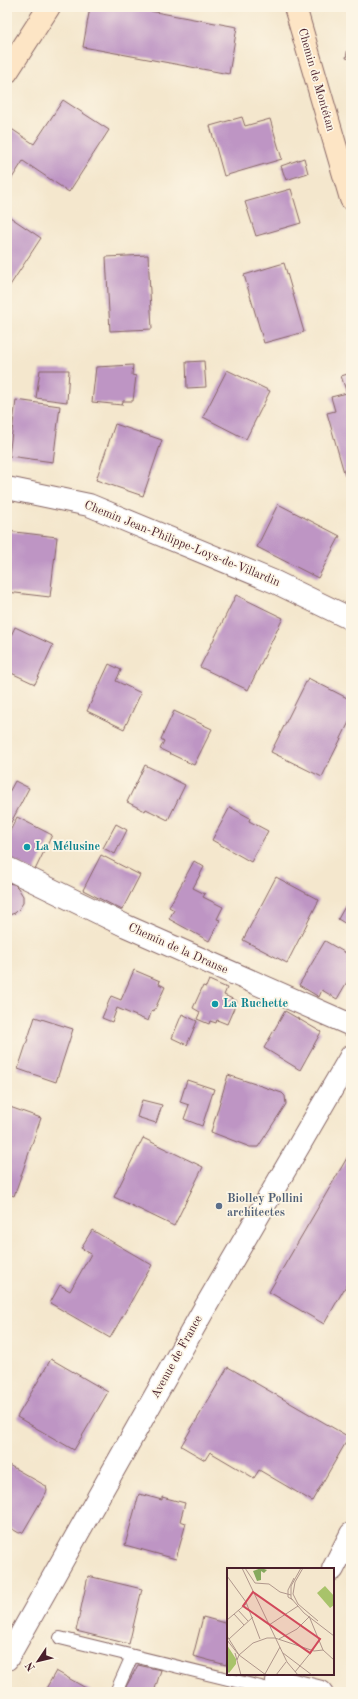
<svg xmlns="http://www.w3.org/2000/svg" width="358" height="1699" font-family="'Old Standard TT',serif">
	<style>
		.building { fill: #be95c4 }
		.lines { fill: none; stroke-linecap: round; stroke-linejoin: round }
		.lane-casing { stroke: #866564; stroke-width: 14 }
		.street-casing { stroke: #866564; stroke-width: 24 }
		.secondary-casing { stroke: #866564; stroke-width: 24 }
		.lane { stroke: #fff; stroke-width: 12 }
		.street { stroke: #fff; stroke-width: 22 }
		.secondary { stroke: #fde5c5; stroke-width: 22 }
		.culture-dot { fill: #0f9aa8; stroke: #fcf5e5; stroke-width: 1.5 }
		.service-dot { fill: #5c6f8a; stroke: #fcf5e5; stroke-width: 1.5 }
		.labels { text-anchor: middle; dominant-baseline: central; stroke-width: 3.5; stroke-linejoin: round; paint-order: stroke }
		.street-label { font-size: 12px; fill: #4a1f2b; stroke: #fcf5e5 }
		.culture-label { font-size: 12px; font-weight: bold; fill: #0d838f; stroke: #fcf5e5; text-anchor: start }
		.service-label { font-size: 12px; font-weight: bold; fill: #4e5e75; stroke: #fcf5e5; text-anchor: start }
		.inset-road { fill: none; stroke: #b0978c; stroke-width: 1 }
		.view { fill: #d1495b; fill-opacity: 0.15; stroke: #d1495b; stroke-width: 2 }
		.inset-edge { fill: none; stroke: #4a1f2b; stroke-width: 2 }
	</style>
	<rect width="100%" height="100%" fill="#fcf5e5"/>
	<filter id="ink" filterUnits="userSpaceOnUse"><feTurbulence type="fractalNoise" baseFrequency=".025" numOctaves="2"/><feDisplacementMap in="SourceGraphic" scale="8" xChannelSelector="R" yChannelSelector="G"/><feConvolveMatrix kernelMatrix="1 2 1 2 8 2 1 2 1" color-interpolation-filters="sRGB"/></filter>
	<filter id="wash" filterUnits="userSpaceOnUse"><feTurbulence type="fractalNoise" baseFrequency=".012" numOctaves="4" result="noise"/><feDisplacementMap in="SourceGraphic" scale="16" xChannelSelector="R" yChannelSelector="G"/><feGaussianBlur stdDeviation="0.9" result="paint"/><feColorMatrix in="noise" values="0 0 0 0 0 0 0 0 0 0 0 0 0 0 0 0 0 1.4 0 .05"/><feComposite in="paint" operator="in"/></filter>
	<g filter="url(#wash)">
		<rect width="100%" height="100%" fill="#f4e7cd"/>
		<g id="blocks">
			<!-- building -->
			<g class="building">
				<path d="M90,7H128L237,27L229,74L83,47Z"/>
				<path d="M350,37H351V59L346,58Z"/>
				<path d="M63,100L109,130L69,192L23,161L7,186V132L10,128L34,144Z"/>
				<path d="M242,117L245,126L270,119L282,159L224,176L210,126Z"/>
				<path d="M304,158L308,173L286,180L281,166Z"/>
				<path d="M291,189L301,223L256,236L245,202Z"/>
				<path d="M7,215L41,238L7,290Z"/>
				<path d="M148,255L152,329L110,331L106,257Z"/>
				<path d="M284,263L304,332L264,343L244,275Z"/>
				<path d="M204,361L206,387L187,388L186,362Z"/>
				<path d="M133,365L132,375L136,376L133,401H123L122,405L92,402L96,367Z"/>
				<path d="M40,370H69L67,402L36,398Z"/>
				<path d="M227,370L270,391L246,439L203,417Z"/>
				<path d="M351,373V474L345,476L327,413L335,411L331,397L347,393L341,376Z"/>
				<path d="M16,400L60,406L53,462L9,456Z"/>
				<path d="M115,424L162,440L143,496L96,480Z"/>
				<path d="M278,504L340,536L318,578L257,547Z"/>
				<path d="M7,531L57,537L50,597L7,592Z"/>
				<path d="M236,595L283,618L248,690L200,667Z"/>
				<path d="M15,627L53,645L35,684L7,671V644Z"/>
				<path d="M109,664L121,670L116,681L141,693L124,729L87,711Z"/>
				<path d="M308,678L351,700V718L322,777L271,752Z"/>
				<path d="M174,711L212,729L194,765L160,749L164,741L161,739Z"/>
				<path d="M145,765L185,785L168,820L146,809L145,811L127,802Z"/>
				<path d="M15,781L29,788L7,830V796Z"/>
				<path d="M230,807L250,818L249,821L268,831L251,862L212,840Z"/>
				<path d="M17,817L52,835L34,872L7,858V837Z"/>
				<path d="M116,824L127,830L115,854L103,848Z"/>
				<path d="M101,855L140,875L122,910L83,890Z"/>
				<path d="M194,861L204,867L193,888L205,894L203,897L223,907L217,919L220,920L209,941L169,919L174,910L169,907Z"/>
				<path d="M276,877L319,900L287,963L243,940Z"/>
				<path d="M7,883L14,884L18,888L23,896V903L19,909L15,913L9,915H7Z"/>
				<path d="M351,896V927L338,919Z"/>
				<path d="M325,941L351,956V975L337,999L322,990L319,997L299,985Z"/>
				<path d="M134,970L160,981L159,984L165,987L154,1011L152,1010L148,1021L117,1008L112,1022L102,1018L111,996L121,1000Z"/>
				<path d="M209,980L227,988L224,995L237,1001L227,1024L217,1020L216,1023L210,1021L209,1024L197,1019L200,1012L193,1008L203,986L206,987Z"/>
				<path d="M285,1011L321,1032L300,1070L264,1048Z"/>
				<path d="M182,1014L197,1021L187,1045L172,1038Z"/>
				<path d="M35,1017L73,1029L56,1082L18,1069Z"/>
				<path d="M228,1075L282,1093L285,1096L286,1104L258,1147H250L211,1132Z"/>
				<path d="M187,1080L214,1089L202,1126L184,1119L189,1105L180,1102Z"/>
				<path d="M142,1100L162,1105L156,1123L137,1117Z"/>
				<path d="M7,1106L41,1118L14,1196L7,1193Z"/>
				<path d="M143,1138L203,1167L174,1226L114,1197Z"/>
				<path d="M351,1151V1277L324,1324L269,1292Z"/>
				<path d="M92,1230L152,1265L110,1338L50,1303L60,1285L70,1291L91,1254L81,1248Z"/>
				<path d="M51,1359L108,1392L74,1450L17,1417Z"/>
				<path d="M228,1367L349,1437L312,1501L259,1470L254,1478L210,1452L205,1460L181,1446Z"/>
				<path d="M7,1464L46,1486L47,1491L23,1532L19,1533L7,1526Z"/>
				<path d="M139,1494L162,1500V1497L185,1503L180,1521L186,1523L176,1559L125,1545Z"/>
				<path d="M88,1576L142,1589L129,1644L76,1631Z"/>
				<path d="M203,1617L228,1624V1660L226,1665L193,1656Z"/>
				<path d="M138,1665L161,1670L154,1692H123Z"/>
				<path d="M56,1671L91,1691V1692H44Z"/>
			</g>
		</g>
	</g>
	<g filter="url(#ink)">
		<use href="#blocks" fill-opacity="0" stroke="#866564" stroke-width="1"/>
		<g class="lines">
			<!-- lane casing -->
			<g class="lane-casing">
				<g id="lane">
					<path d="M60,1638L273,1690"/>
					<path d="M116,1692L132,1656"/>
				</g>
			</g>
			<!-- street casing -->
			<g class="street-casing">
				<g id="street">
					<path d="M7,488L89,505L275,582L351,619"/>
					<path d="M7,868L126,926L351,1025"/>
					<path d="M333,1569L351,1534"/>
					<path d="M7,1659L203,1311L351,1056"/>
					<path d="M277,1681L321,1692"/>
				</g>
			</g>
			<!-- secondary casing -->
			<g class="secondary-casing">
				<g id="secondary">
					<path d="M295,7L351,199"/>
					<path d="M7,72L49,7"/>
				</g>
			</g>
			<!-- lane -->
			<use href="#lane" class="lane"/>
			<!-- street -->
			<use href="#street" class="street"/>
			<!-- secondary -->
			<use href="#secondary" class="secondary"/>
		</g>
	</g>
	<!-- markers -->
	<g class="culture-dot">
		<circle cx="27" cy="847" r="4"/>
		<circle cx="215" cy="1004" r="4"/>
	</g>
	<circle class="service-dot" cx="219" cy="1206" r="4"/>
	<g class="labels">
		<!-- street labels -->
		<g class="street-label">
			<text transform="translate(316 80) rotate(74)">Chemin de Montétan</text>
			<text transform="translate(182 544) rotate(22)">Chemin Jean-Philippe-Loys-de-Villardin</text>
			<text transform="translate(178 949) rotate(24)">Chemin de la Dranse</text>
			<text transform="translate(177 1357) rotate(-61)">Avenue de France</text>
		</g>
		<!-- culture labels -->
		<g class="culture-label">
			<text x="35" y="847">La Mélusine</text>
			<text x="223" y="1004">La Ruchette</text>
		</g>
		<!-- service labels -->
		<g class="service-label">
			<text x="227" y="1199">Biolley Pollini<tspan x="227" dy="14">architectes</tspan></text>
		</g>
	</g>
	<!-- overview -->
	<g transform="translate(227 1568)">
		<rect width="107" height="107" fill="#f4e7cd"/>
		<path d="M98,18L107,28V37L103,40L90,25ZM0,77L9,91V96L2,105L0,103Z" fill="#a8c36a"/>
		<path d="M34,0L40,2L37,5L34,3V12L30,13L26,3Z" fill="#86a95e"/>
		<path class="inset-road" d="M15,0L60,94L71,107M18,0L28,15L42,16L53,24L64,27M74,0L64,18V30L77,45L107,68M76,0L68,14L66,26L71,36L91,53M0,8L19,34L33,71M66,32L61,29V22L67,10M11,42L21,53M7,46L17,57M82,48L96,82L107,92M0,52L19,36M42,57L71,38M0,68L12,87L39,107M2,71L26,49M52,71L70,61L82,49M0,72L11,86M8,85L14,107M56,85L85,107M10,92L12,87L26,75L40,70H48L87,83L96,82M68,104L85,83M38,106L53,79M49,107L59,94"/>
		<path class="view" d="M26,24L93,71L83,85L16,38Z"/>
		<rect width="107" height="107" class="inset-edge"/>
	</g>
	<!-- margin -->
	<rect width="358" height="1699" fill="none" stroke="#fcf5e5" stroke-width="24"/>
	<!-- north arrow -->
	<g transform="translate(38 1661) rotate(235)" stroke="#fcf5e5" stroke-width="3" paint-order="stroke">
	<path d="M0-3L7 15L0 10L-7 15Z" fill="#4a1f2b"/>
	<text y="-6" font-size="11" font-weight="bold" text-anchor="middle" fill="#4a1f2b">N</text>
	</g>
</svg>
